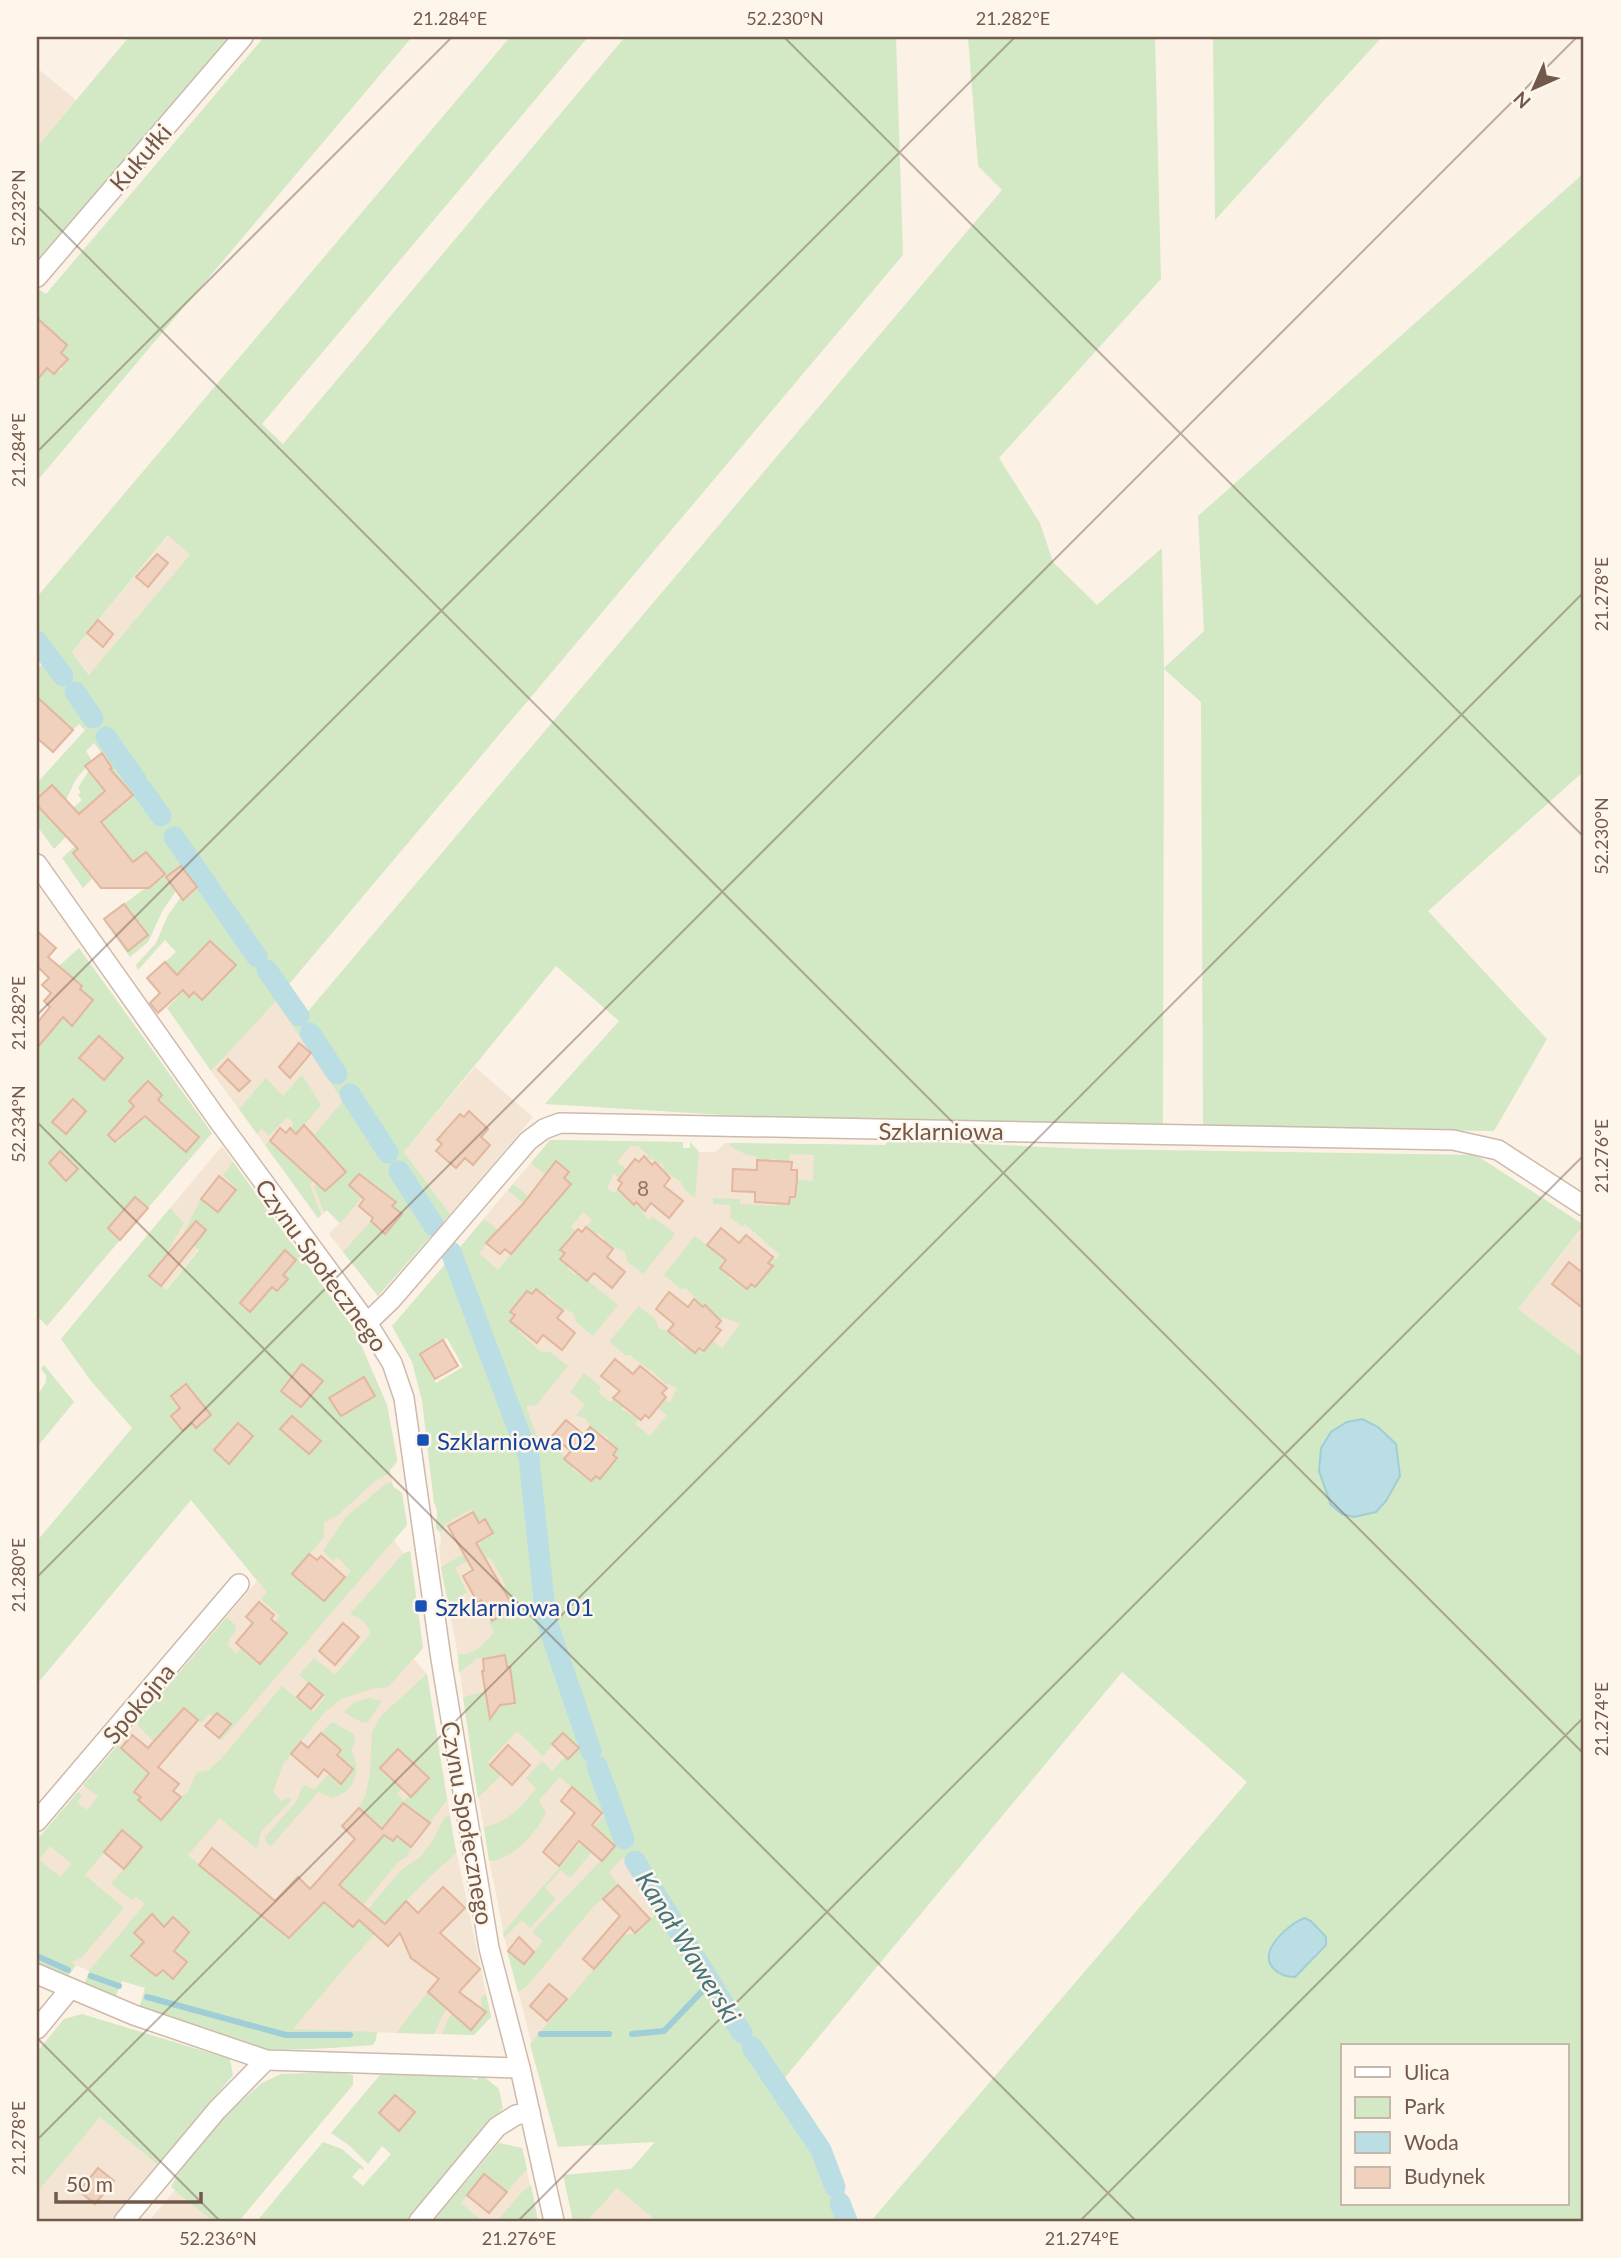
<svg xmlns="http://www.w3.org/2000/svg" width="1621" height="2258" font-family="Lato,sans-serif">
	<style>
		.residential { fill: #f3e4d3 }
		.green { fill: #d3e8c4; fill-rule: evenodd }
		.water { fill: #badee4; stroke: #a0ced6; stroke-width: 2 }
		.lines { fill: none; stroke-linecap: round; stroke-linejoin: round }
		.stream { stroke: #a0ced6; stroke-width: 6 }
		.canal { stroke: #badee4; stroke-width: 21 }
		.building { fill: #f0d1bd; stroke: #e2b79e; stroke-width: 2 }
		.minor-casing { stroke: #cdbaab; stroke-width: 22 }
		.minor { stroke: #fff; stroke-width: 19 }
		.ticks { fill: none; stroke: #73594b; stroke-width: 2; stroke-opacity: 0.45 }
		.transit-dot { fill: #1a4fb4; stroke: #fef6eb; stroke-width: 2.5 }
		.labels { text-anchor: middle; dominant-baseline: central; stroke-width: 5; stroke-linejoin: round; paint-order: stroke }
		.number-label { font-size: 21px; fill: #927768 }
		.street-label { font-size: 24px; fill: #73594b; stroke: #fef6eb }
		.transit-label { font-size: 24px; fill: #164399; stroke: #fef6eb; text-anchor: start }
		.water-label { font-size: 26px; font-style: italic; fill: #43757f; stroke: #fef6eb }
		.neatline { fill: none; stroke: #73594b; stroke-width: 2.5 }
		.ticks-label { font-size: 18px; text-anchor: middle; fill: #73594b }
	</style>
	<rect width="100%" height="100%" fill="#fbf2e5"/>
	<!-- residential -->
	<g class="residential">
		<path d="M37,68L76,100L37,147Z"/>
		<path d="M169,535L191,555L90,675L72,652Z"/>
		<path d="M276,1000L302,1037L430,1237L378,1296L329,1234L339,1223L327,1210L318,1218L211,1071Z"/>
		<path d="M475,1067L533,1117L450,1214L404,1152Z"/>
		<path d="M550,1140L683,1142V1148H690V1142L699,1152H715L725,1143L885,1145L556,1553L526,1406L468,1237Z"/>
		<path d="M222,1146L250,1186L91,1381L61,1339Z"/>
		<path d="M1584,1226V1358L1518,1309Z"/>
		<path d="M285,1235L355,1330L387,1405L398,1462L390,1470L393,1486L402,1493L407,1525L394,1540L403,1553L410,1551L423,1648L414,1659L427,1674L454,1840L491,2017L474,2035L292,2030L89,1971L37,1947V1840L257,1581L133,1428Z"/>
		<path d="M509,1451L603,1813L654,1916L558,2147L505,1940L491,1869L473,1766L456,1644L442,1575L439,1547L441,1543L440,1532L436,1528L438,1518L433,1496Z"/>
		<path d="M100,2117L158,2165L111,2221H37V2190Z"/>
		<path d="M655,2142L664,2221H587L632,2169Z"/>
		<path d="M499,2143L522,2148L538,2221H433Z"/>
		<path d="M175,2190L212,2221H149Z"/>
	</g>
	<!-- green -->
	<g class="green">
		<path d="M129,37H232L37,266V147Z"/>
		<path d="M264,37H412L37,481V380L47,368L55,374L62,369L61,353L67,345L42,322L37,328V288L46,294Z"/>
		<path d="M510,37H588L262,424L283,444L625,37H896L903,255L285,989L304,1016L1002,190L978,166L968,37H1155L1161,279L999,458L1040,523L1053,562L1097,605L1162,548L1164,668L1204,631L1198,516L1584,173V771L1428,911L1547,1039L1494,1131L1203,1127L1201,702L1164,669L1163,1126L924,1123L725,1115L545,1104L619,1021L556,966L404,1152L450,1214L378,1296L343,1252L371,1221L385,1234L402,1215L392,1206L395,1202L374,1184L340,1223L327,1210L324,1212L314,1187L318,1183L330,1154L307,1175L313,1182L310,1185L321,1215L318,1218L265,1145L270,1141L290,1158L298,1134L290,1128L294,1123L287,1117L269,1136L262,1128L257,1134L239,1109L266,1078L283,1096L302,1075L321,1105L304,1125L315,1134L343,1101L276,1001L211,1071L167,1008L200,974L191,963L177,975L165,962L176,952L165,940L138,970L136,965L156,943L168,915L181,897L182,899L196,886L181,867L166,877L176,891L163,910L148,942L130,957L103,920L127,951L148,935L124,904L164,874L146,852L128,867L126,856L106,828L73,853L92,879L83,888L62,858L102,822L94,812L85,820L73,808L82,800L78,795L81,792L78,788L89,770L97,780L112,767L94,743L86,751L92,761L76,779L66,800L51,785L37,799V783L85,730L79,724L73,730L53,712L37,730V668L44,663L37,652V597ZM168,535L190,555L89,675L72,652Z"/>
		<path d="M1213,37H1382L1215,220Z"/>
		<path d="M37,805L66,837L54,849L37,826Z"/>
		<path d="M79,948L212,1133L148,1208L135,1197L108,1228L120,1240L47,1326L37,1316V1044L53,1028L41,1018L50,1007L72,1025L93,1000L80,989L82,985L59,966ZM148,1081L162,1096L117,1143L108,1134L134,1106L129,1101Z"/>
		<path d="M550,1140L683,1142V1148H690V1142L699,1152L695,1198L685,1190L680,1181L663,1170L665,1167L655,1160L647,1158L648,1155L638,1146H630L617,1162L626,1169L619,1178L614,1173L607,1189L615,1193L618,1189L627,1197L626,1199L644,1210L642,1212L648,1220L653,1217L675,1234L643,1274L627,1261L625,1252L615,1247L613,1249L604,1241L605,1238L598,1233L596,1235L587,1227L592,1220L583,1212L571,1227L576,1231L561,1250L565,1253L570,1267L568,1269L575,1275L578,1273L618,1305L593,1336L576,1322L573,1313L565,1309L563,1311L548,1294L546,1296L536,1289L532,1294L527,1291L511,1312L515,1315L510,1321L520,1328L518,1331L541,1352H550L568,1366L536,1405L526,1406L541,1449L549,1441L574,1467L572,1469L591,1481L596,1476L600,1479L617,1458L613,1455L617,1449L608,1441L609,1438L590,1427L586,1418L576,1416L585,1404L570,1392L584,1373L601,1387L598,1392L610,1402L614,1398L623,1406L621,1409L639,1419L635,1424L650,1436L667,1415L658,1408L665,1399L670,1403L677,1388L669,1384L667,1385L650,1369L649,1370L630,1355H625L609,1342L639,1306L655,1319L659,1329L668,1331L683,1348L685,1346L695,1353L712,1340L722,1348L740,1324L723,1317L720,1320L706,1305L703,1307L694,1299L695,1297L685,1287L682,1290L664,1275L695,1236L726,1260L720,1268L729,1275L728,1278L747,1289L751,1284L756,1287L772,1266L768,1263L773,1257L776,1260L780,1255L745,1224L743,1227L730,1217L731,1205L713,1204V1198L740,1199V1204L777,1206V1203L789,1204L790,1197H796L797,1180L813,1181L814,1155L790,1154L789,1162L770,1158L769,1161L757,1160V1156L747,1155L730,1146V1143L885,1145L889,1140L1087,1149L1476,1155L1584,1225L1518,1309L1584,1358V2221H871L1247,1782L1122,1672L782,2081L832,2151L854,2221H649L652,2217L617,2188L587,2221H573L563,2175L631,2169L655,2142L558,2147L530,2044L622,1936L635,1933L654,1916L623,1857L609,1872L618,1885L593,1907L528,1985L518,1992L507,1951L524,1963L543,1941L532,1932L615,1846L596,1828L592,1852L570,1878L561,1870L545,1888L556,1899L530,1928L522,1920L504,1938L503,1933L604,1815L560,1777L539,1800L546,1813C537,1832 511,1861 489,1861L484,1827C508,1823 520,1807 536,1789L526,1778L542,1761L552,1771L565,1757L569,1759L579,1748L562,1733L543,1756L517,1731L488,1762L502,1774L478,1798L463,1697L485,1692L490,1707L515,1702L510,1667H507L505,1656L477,1658L459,1673L458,1654C475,1656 484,1644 494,1632L489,1623L514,1608L502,1588L506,1585L490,1557L479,1563L475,1557L455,1568L467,1592L457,1599L459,1606L450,1611L441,1567L464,1554L485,1519L479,1523L471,1509L444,1525L445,1528L440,1532L436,1528C435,1519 441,1511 434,1503L422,1401L412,1362L392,1326L484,1219L498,1230L479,1253L498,1270L541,1219L508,1190L513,1184L547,1212L571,1184L564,1178L569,1172L557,1161L545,1174L531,1163ZM447,1338L463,1367L436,1383L420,1354ZM1343,2046H1567V2204H1343Z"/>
		<path d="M233,1162L353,1328L387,1405L397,1460L390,1470V1473L375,1481L337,1516L324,1522V1537L292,1574L324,1601L351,1571L337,1557L333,1561L323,1551L346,1517L387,1483L392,1482L393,1487L402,1493L407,1525L222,1740L219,1738L230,1724L217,1713L213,1717L209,1714L201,1723L184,1708L156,1739L162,1749L140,1728L137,1722L227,1617L235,1625L236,1631L229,1639L228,1645L236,1654L241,1648L260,1664L287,1633L275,1622L280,1616L261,1599L267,1592L191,1500L37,1684V1541L132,1428L91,1381L61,1339L170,1208L184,1223L165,1256L149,1276L166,1290L199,1250L182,1236L201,1199L218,1212L237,1189L223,1175Z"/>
		<path d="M44,1365L74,1402L37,1447V1396L46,1382V1375L41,1369Z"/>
		<path d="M410,1551L423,1648L388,1687L371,1689L341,1699L324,1713L283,1764L273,1792L281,1801L289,1797L292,1800L261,1831L257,1849L220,1818L188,1855L289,1938L323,1902L353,1927L401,1870L419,1858L431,1843L445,1817L450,1816L456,1853C396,1906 344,1968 293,2029L377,2032L376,2040L373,2045C338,2047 304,2051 269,2049C225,2046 180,2023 139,2008L145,1988L122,1981L115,1998L86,1987L85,1982L89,1971L145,1904L136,1897L132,1900L111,1884L142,1847L123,1830L85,1875L124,1908L81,1958L71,1962L76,1965L65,1981L37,1970V1840L78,1792L82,1796L77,1803L88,1810L98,1796L83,1785L118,1745L134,1760L152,1770L134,1792L141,1797L139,1801L162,1820L181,1797L188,1792L197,1772L209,1770L221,1759L282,1686L313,1712L325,1697L299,1675L314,1658L335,1675L371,1633C367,1623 361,1618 350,1614L403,1554ZM50,1846L72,1864L60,1877L39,1860Z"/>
		<path d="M427,1674L447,1800L430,1823L402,1803L385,1826L386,1836L393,1841L397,1836L411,1847L407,1856L397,1863L363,1905L339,1885L386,1833L359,1808L366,1794L370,1774L372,1732L381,1716ZM398,1749L428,1778L404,1801L397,1794L402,1789L381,1768Z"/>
		<path d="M369,1698L382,1701L367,1723L361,1722L344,1712L355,1702Z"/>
		<path d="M331,1723H335L354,1735L355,1741L351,1751C363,1769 354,1792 333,1798L318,1792L271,1846L266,1842L265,1837L296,1802L302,1788L305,1785L314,1790L329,1774L341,1784L353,1769L337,1755L341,1750L321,1733Z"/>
		<path d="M453,1988L450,2007L443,2014L434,2034L396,2033L428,1992L440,2003Z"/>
		<path d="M486,1994L491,2017L474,2035L442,2034L449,2017L467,1999L474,2003L460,2020L472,2029L485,2012L482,2009L481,1998Z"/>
		<path d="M82,2014L230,2059L233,2075L158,2165L100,2117L37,2192V2052L64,2019Z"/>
		<path d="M334,2072L353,2075V2085L239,2221H212L171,2187L183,2164L209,2129L262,2083L281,2074Z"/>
		<path d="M458,2074L476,2080L482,2075L499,2089L503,2108L407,2221H257L323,2142L342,2149L364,2168L363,2170L360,2168L352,2177L363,2186L391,2154L382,2146L368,2164L350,2146L331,2133L380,2075Z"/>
		<path d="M499,2143L522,2148L527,2169L507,2192L484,2174L461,2203L482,2221H433Z"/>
		<path d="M531,2185L538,2221H497L522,2192Z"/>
	</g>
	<!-- water -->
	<g class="water">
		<path d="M1362,1419L1378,1427L1396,1444L1400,1476L1386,1501L1376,1512L1354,1517L1342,1514L1331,1505L1319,1471L1321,1448L1331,1432L1347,1422Z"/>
		<path d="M1305,1918L1311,1921L1326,1937V1945L1295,1977C1286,1977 1280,1975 1274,1969C1256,1952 1289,1923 1305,1918Z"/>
	</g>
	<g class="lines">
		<!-- stream -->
		<g class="stream">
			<path d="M37,1956L68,1970"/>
			<path d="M91,1976L119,1986"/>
			<path d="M147,1997L286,2035H350"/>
			<path d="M541,2034H609"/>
			<path d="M632,2034L664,2031L710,1983"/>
		</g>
		<!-- canal -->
		<g class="canal">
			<path d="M37,641L63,676"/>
			<path d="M75,692L93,718"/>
			<path d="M106,737L136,780"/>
			<path d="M142,789L161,816"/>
			<path d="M174,837L257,957"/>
			<path d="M267,970L299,1016"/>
			<path d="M310,1033L337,1074"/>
			<path d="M350,1094L388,1153"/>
			<path d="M399,1171L434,1226"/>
			<path d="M451,1252L529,1458L546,1619L591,1751"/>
			<path d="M597,1766L624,1839"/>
			<path d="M635,1861L742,2033"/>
			<path d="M752,2047L821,2150L835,2187"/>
			<path d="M840,2203L847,2221"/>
		</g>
	</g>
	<!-- building -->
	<g class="building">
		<path d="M37,318L67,345L61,353L68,359L54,374L47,368L37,380Z"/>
		<path d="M157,554L168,563L148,587L136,577Z"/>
		<path d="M98,620L113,634L103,647L87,633Z"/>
		<path d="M37,697L73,730L53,752L37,738Z"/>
		<path d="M102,753L112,768L110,769L133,795L101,822L133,862L146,852L165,874L149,888H101L73,853L78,849L37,805V799L52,785L79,814L105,791L85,766Z"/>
		<path d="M181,866L197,887L183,900L166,877Z"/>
		<path d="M124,904L148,935L128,951L104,919Z"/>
		<path d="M37,931L56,948L48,957L82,986L80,989L93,1000L72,1026L63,1017L37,1048V1023L50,1007L44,1001L51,993L42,985L49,978L39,968L37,970Z"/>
		<path d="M210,941L236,965L202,1000L194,992L189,997L183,990L158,1013L150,1003L160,993L147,978L165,962L177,975Z"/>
		<path d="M99,1036L123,1058L104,1080L79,1058Z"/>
		<path d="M299,1043L311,1053L290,1078L279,1067Z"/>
		<path d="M228,1059L250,1081L239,1091L218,1070Z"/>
		<path d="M148,1081L162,1095L158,1100L199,1137L186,1152L145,1116L115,1142L108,1135L134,1106L129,1101Z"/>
		<path d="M73,1099L86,1111L66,1134L52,1122Z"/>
		<path d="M469,1111L488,1129L481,1137L490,1145L473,1165L465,1158L456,1168L436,1151L442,1144L437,1140L460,1114L464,1117Z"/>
		<path d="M304,1125L346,1172L325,1191L270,1141L280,1128L286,1133L290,1128L296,1134Z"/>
		<path d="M60,1151L78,1169L66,1181L49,1163Z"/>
		<path d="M644,1156L652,1165L655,1162L670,1178L664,1186L683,1201L669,1218L651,1203L645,1211L636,1202L634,1205L618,1189L622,1183L618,1180L635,1159L639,1162Z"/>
		<path d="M757,1160L792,1162L791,1170H797V1180L795,1197H790L789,1204L755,1202V1192L732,1191L733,1169L757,1170Z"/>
		<path d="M556,1161L569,1172L564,1178L571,1184L511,1254L505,1249L500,1254L486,1243L523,1204Z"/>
		<path d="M359,1174L396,1202L392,1206L402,1214L385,1234L371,1221L373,1218L359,1206L364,1199L349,1185Z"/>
		<path d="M219,1176L236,1190L218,1212L201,1199Z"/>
		<path d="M135,1197L148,1208L120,1240L108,1228Z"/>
		<path d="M196,1221L206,1230L161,1286L149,1276Z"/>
		<path d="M586,1227L613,1249L607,1257L625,1272L612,1288L594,1273L587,1281L560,1259L565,1253L560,1250L578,1229L582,1232Z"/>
		<path d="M721,1228L739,1243L746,1235L773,1257L768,1263L773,1266L755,1287L751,1284L747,1289L720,1268L726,1260L707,1245Z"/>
		<path d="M285,1250L296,1260L283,1275L288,1279L277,1291L272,1287L250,1312L240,1303Z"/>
		<path d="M1569,1262L1584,1274V1309L1552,1284Z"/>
		<path d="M536,1289L563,1311L557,1318L575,1333L562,1350L543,1335L537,1343L510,1321L515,1315L510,1312L527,1291L532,1294Z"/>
		<path d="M669,1292L688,1307L694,1299L703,1307L705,1305L721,1321L716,1327L721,1330L704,1351L699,1348L695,1353L668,1331L674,1324L656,1309Z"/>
		<path d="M443,1340L458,1366L435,1379L420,1354Z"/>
		<path d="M615,1359L633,1374L640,1366L667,1388L662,1393L666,1397L649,1418L645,1415L641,1420L613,1398L620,1391L601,1376Z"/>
		<path d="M302,1364L323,1381L301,1407L281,1391Z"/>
		<path d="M364,1377L375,1396L341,1416L329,1398Z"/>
		<path d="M186,1384L211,1415L196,1428L192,1423L183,1431L171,1416L180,1408L171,1396Z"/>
		<path d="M292,1416L321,1441L309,1454L280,1429Z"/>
		<path d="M566,1420L584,1435L590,1427L617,1449L613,1455L617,1458L600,1479L596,1476L591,1481L564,1459L571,1451L552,1436Z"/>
		<path d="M238,1423L253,1436L229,1464L214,1450Z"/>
		<path d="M473,1512L479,1523L485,1519L493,1533L476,1543L514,1608L492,1621L481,1600L478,1603L463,1576L473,1570L448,1526Z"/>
		<path d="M309,1554L317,1560L321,1556L345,1577L324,1601L292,1574Z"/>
		<path d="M259,1602L274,1615L271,1619L287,1633L260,1664L236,1643L253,1623L246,1617Z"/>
		<path d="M343,1623L359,1637L335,1665L319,1651Z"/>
		<path d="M505,1655L507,1667H510L515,1703L500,1705L490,1719L482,1671H484L483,1659Z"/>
		<path d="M309,1683L323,1695L311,1709L297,1697Z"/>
		<path d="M184,1708L198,1720L158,1767L179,1784L173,1791L181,1797L161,1820L138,1800L141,1797L134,1792L149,1773L121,1748L132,1735L148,1748Z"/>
		<path d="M217,1713L231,1724L219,1738L205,1726Z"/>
		<path d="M321,1733L341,1750L337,1755L353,1769L341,1784L324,1769L318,1777L291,1754L301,1742L308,1748Z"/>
		<path d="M563,1733L579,1748L568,1759L552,1744Z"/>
		<path d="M508,1745L530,1765L512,1785L490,1765Z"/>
		<path d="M398,1749L429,1778L411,1797L380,1768Z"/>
		<path d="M572,1787L602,1813L592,1825L615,1846L602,1861L579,1841L559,1866L543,1852L575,1813L561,1801Z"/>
		<path d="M403,1803L430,1823L411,1847L397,1836L393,1841L384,1835L339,1885L385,1924L406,1901L418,1913L443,1887L465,1908L440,1933L480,1969L459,1992L486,2012L471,2030L428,1992L439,1979L411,1958L400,1933L388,1946L359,1920L353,1927L324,1902L289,1938L199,1865L212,1848L275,1901L298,1877L310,1889L355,1839L342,1826L359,1808L382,1829Z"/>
		<path d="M122,1830L142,1847L124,1869L104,1852Z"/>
		<path d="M618,1885L650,1919L635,1933L630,1927L594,1969L583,1959L620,1916L603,1899Z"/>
		<path d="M152,1914L164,1927L173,1917L189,1932L174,1951L187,1962L173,1979L163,1970L156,1976L131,1956L144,1942L134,1933Z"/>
		<path d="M519,1937L534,1952L524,1964L508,1951Z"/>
		<path d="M549,1984L567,1999L547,2021L530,2006Z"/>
		<path d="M395,2095L415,2112L399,2131L379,2113Z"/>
		<path d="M98,2168L114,2181L95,2204L79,2191Z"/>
		<path d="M484,2174L507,2192L489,2213L467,2195Z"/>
	</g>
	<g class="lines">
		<!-- minor casing -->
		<g class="minor-casing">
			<g id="minor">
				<path d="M37,277L243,37"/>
				<path d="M37,864L218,1120L367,1323L392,1363L404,1398L441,1659L489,1948L520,2068L554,2221"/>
				<path d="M367,1323L391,1300L528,1141L544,1129L560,1123L1453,1140L1498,1150L1584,1206"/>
				<path d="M37,1821L239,1584"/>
				<path d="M37,1974L134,2015L266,2060L520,2068"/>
				<path d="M37,2029L70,1989"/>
				<path d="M124,2221L217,2110L266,2060"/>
				<path d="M419,2221L497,2127L516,2115L530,2112"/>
			</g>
		</g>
		<!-- minor -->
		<use href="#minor" class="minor"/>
	</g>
	<!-- ticks -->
	<path class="ticks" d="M784,37L1584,837M37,206L1584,1754M37,452L452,37M37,1015L1015,37M37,1122L1136,2221M37,1577L1577,37M37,2038L220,2221M37,2140L1584,592M518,2221L1584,1155M1080,2221L1584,1717"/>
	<!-- markers -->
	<g class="transit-dot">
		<rect x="416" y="1433" width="14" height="14" rx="3.5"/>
		<rect x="414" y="1599" width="14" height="14" rx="3.5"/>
	</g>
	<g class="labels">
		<!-- number labels -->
		<g class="number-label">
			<text x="643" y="1187">8</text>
		</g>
		<!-- street labels -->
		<g class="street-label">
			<text transform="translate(140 157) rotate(-49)">Kukułki</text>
			<text x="941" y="1130">Szklarniowa</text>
			<text transform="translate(322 1265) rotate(54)">Czynu Społecznego</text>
			<text transform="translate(138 1703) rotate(-50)">Spokojna</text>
			<text transform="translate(468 1823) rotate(80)">Czynu Społecznego</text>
		</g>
		<!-- transit labels -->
		<g class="transit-label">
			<text x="437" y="1440">Szklarniowa 02</text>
			<text x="435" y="1606">Szklarniowa 01</text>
		</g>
		<!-- water labels -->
		<g class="water-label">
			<text transform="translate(689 1947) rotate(58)">Kanał Wawerski</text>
		</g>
	</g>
	<!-- border -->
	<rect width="1621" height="2258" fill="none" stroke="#fef6eb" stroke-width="77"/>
	<!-- legend -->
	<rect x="1341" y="2044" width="228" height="161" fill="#fef6eb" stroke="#c6b7ab" stroke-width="2"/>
	<rect x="1355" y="2067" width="35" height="10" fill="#ffffff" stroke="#c6b7ab" stroke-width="2"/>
	<text x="1404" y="2080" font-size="21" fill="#73594b">Ulica</text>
	<rect x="1355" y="2097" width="35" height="21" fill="#d3e8c4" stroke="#c6b7ab" stroke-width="2"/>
	<text x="1404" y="2114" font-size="21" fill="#73594b">Park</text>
	<rect x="1355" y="2132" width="35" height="21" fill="#badee4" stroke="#c6b7ab" stroke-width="2"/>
	<text x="1404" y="2150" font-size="21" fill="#73594b">Woda</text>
	<rect x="1355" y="2167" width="35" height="21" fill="#f0d1bd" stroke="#c6b7ab" stroke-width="2"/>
	<text x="1404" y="2184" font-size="21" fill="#73594b">Budynek</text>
	<!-- north arrow -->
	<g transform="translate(1534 88) rotate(225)" stroke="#fef6eb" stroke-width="5" paint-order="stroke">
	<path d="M0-5L12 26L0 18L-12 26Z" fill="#73594b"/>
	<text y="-10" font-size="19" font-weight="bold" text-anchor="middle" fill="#73594b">N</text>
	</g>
	<!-- scale -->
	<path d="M56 2192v10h145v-10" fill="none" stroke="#73594b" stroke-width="3.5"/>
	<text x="66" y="2192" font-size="21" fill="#73594b" stroke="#fef6eb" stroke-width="5" paint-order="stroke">50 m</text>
	<rect x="38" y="38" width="1544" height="2182" class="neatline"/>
	<g class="ticks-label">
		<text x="450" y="25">21.284°E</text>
		<text x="785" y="25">52.230°N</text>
		<text x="1013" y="25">21.282°E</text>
		<text transform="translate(19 208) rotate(-90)" y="6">52.232°N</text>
		<text transform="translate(19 450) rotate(-90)" y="6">21.284°E</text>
		<text transform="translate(1602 594) rotate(-90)" y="6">21.278°E</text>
		<text transform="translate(1602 836) rotate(-90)" y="6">52.230°N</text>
		<text transform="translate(19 1013) rotate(-90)" y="6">21.282°E</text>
		<text transform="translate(19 1124) rotate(-90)" y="6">52.234°N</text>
		<text transform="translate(1602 1156) rotate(-90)" y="6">21.276°E</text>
		<text transform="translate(19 1575) rotate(-90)" y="6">21.280°E</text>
		<text transform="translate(1602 1719) rotate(-90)" y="6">21.274°E</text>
		<text transform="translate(19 2138) rotate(-90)" y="6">21.278°E</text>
		<text x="218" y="2245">52.236°N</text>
		<text x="519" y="2245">21.276°E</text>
		<text x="1082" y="2245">21.274°E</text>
	</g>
</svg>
